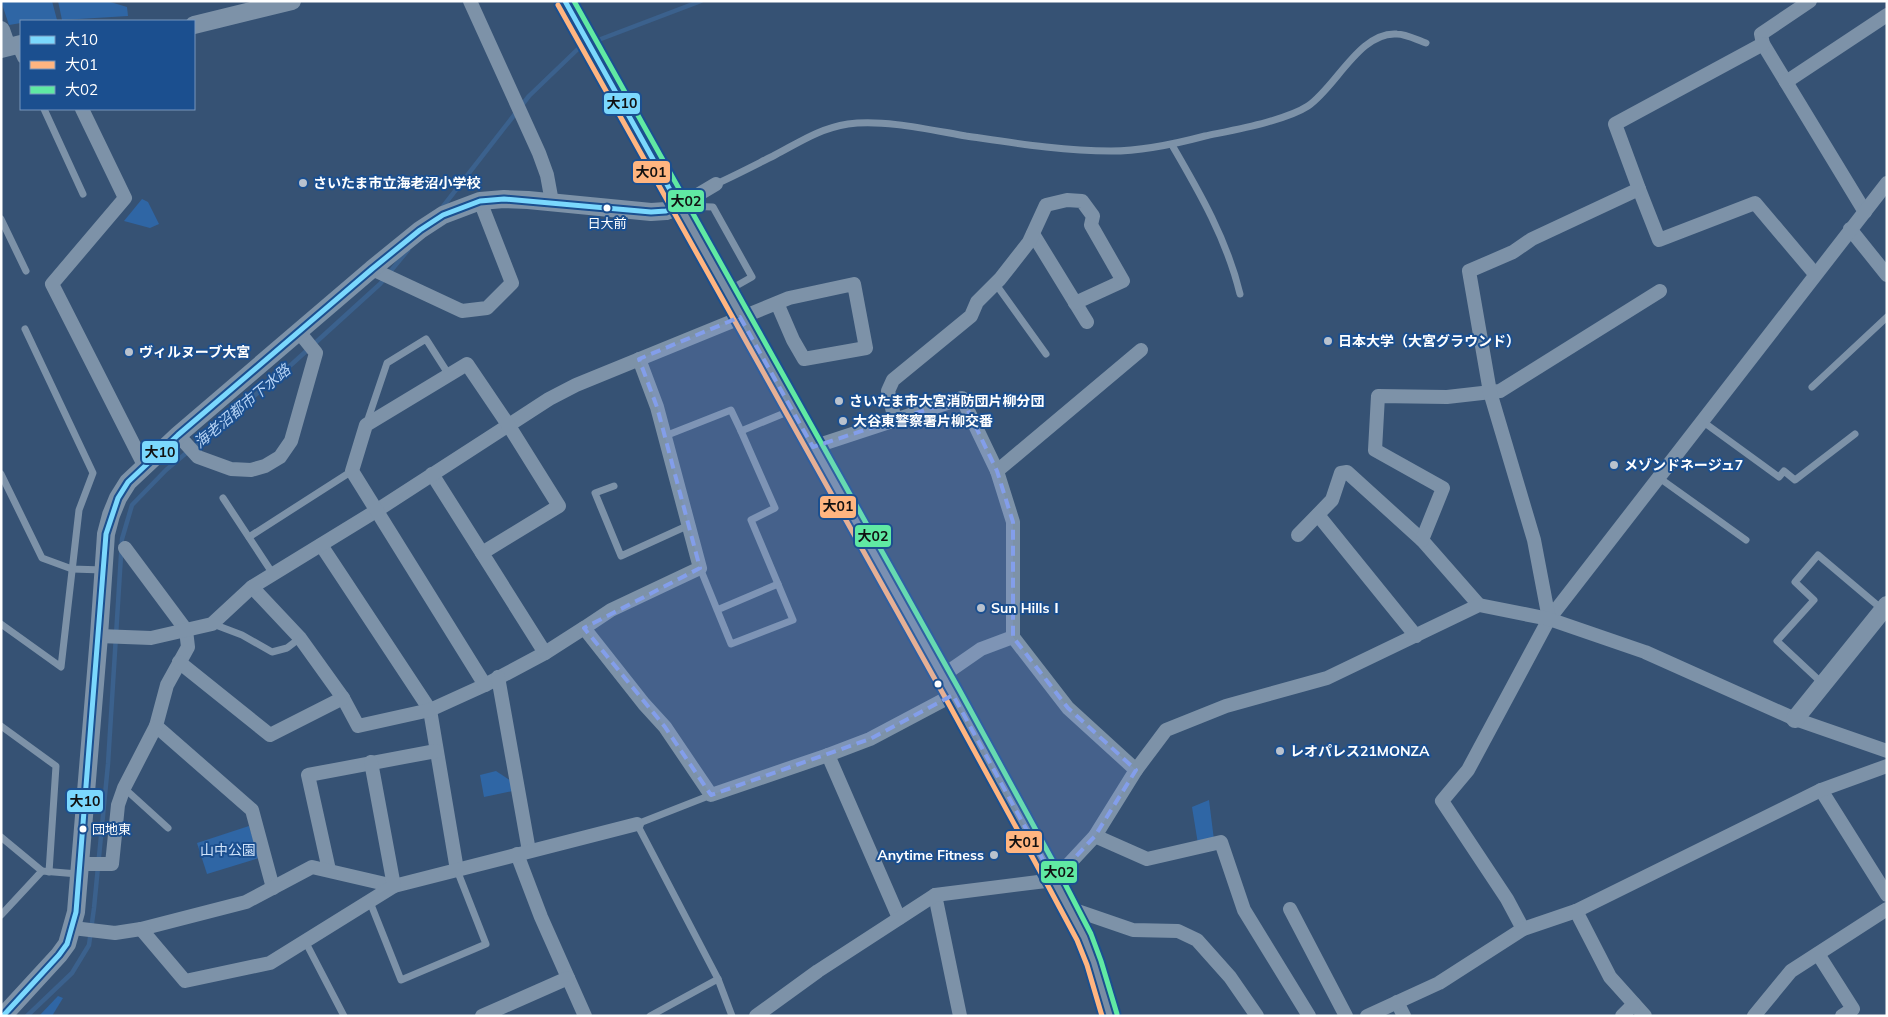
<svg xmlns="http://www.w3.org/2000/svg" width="1888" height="1017" font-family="Mulish,'Noto Sans JP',sans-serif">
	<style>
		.green { fill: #2f66a5 }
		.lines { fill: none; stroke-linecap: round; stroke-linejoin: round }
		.stream { stroke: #3b618d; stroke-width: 4.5 }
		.service { stroke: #7d92a8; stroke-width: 7 }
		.minor { stroke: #7d92a8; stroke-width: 14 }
		.tertiary { stroke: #7d92a8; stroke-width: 18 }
		.secondary { stroke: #798da4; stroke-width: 19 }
		.bus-1-casing { stroke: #1b4f8f; stroke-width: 9 }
		.bus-2-casing { stroke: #1b4f8f; stroke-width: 9 }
		.bus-3-casing { stroke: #1b4f8f; stroke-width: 9 }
		.bus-1 { stroke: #7bd8fd; stroke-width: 5 }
		.bus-2 { stroke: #ffb580; stroke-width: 5 }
		.bus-3 { stroke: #60e9a3; stroke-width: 5 }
		.marked { fill: #839eea; fill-opacity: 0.2; stroke: #839eea; stroke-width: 4; stroke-dasharray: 10 6; stroke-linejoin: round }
		.poi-dot { fill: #b9c2ce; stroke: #1b4f8f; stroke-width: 2 }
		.bus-dot { fill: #fff; stroke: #1b4f8f; stroke-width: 2 }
		.labels { text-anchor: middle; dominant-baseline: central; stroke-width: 4; stroke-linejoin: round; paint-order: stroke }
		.bus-label { font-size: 13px; fill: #fff; stroke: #1b4f8f }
		.poi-label { font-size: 14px; font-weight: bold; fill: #fff; stroke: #1b4f8f; text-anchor: start }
		.park-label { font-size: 14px; fill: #cfe3fa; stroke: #1b4f8f }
		.water-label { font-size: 15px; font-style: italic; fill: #b5d3f5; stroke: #1b4f8f }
		.line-badge { stroke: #1b4f8f; stroke-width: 2 }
		.pale-badge-label { font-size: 14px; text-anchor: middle; font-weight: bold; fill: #111 }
	</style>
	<rect width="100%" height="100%" fill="#365274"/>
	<!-- green -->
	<g class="green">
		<path d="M1,1H52L57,20L21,21V23L9,25Z"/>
		<path d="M58,1H107L127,7L128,16L62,20Z"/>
		<path d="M142,199L148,202L159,224L150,228L124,221Z"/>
		<path d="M496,771L511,781L513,791L484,797L480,775Z"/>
		<path d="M1209,800L1214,840L1198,844L1192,807Z"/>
		<path d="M249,826L259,858L207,874L197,843Z"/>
		<path d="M58,996L63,998L52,1016H39Z"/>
	</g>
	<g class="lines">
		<!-- stream -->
		<g class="stream">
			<path d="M593,42L701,1"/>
			<path d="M441,209L529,96L580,47L585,45"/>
			<path d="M27,1016L72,973L89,945L94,908L108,764L122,539L132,505L166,470L292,364L380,284L408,250"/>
		</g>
		<!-- service -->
		<g class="service">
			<path d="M15,46L21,59"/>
			<path d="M44,109L83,194"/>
			<path d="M1172,145C1200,193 1227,240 1240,294"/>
			<path d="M716,184C736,175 755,165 775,155C800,142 818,129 848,124C883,119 931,130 966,136C1014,143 1062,151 1111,151C1142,151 1175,144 1205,136C1233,130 1285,121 1308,106C1336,87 1360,31 1397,34C1406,34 1417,40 1426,43"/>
			<path d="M684,206L713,207L752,277L729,290"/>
			<path d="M1,219L26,271"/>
			<path d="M995,283L1046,354"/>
			<path d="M1812,387L1887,317"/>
			<path d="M1702,421L1779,477L1784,471L1795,480L1855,434"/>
			<path d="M367,422L387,363L426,339L449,375"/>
			<path d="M741,431L775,508L751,520L778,584"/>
			<path d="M665,436L731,410L741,431L792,410"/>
			<path d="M1,474L42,558L72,569L103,570"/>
			<path d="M1658,477L1746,540"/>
			<path d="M614,486L595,493L621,556L689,525"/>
			<path d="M223,498L273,574"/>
			<path d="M249,537L352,471"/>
			<path d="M700,568L731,644L793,620L778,584L717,610"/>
			<path d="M1,624L61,667L79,510L93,473L25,329"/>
			<path d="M213,624L242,635L272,652L287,648L300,638"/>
			<path d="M1823,684L1777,641L1814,600L1795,582L1818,555L1883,610"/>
			<path d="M1,726L56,766L49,872"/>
			<path d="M124,788L168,828"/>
			<path d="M711,795L637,824L718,979L732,1016"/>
			<path d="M1,837L42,871L78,874"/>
			<path d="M370,902L401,980L486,944L457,870"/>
			<path d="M1,915L42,871"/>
			<path d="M305,941L344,1016"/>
			<path d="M650,1016L718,979"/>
		</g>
		<!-- minor -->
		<g class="minor">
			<path d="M470,1L539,153L547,175L552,202"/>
			<path d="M1810,1L1761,34L1763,44L1865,212"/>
			<path d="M1786,82L1887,15"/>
			<path d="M82,109L125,198L52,284L144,465"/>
			<path d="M1639,189L1659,240L1755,203L1815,274"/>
			<path d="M679,206L716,184"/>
			<path d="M1850,229L1887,275"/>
			<path d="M1033,234L1087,322"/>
			<path d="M372,269L462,311L487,308L512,283L480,201"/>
			<path d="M895,420L888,391L893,380L971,316L977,302L1000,279L1029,242L1046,205L1067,200L1082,201L1093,216L1091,225L1123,281L1075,303"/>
			<path d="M178,435L198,457L231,469L251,470L265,466L280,457L291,441L316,353L299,332"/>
			<path d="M813,447L962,398L997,471"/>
			<path d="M432,474L482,553"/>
			<path d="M1318,515L1416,636"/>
			<path d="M1298,535L1332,500L1341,473L1347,472L1422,540L1479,605"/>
			<path d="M1422,540L1443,488L1375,450L1378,396L1447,397L1500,391L1660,291"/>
			<path d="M321,545L430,710L457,870"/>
			<path d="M125,548L186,630L188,647L167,685L156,726L252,810L273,888"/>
			<path d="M252,587L300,638L343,698L358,726L430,710L485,685L545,653L584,628L644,704L665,727L711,795L828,755L870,739L953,695"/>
			<path d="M1549,619L1887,183"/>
			<path d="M584,628L611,610L700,568L657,407L639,359"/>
			<path d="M99,636L151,638L212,624L252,587L376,511L549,399L576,385L789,298L854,284L866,348L804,359L793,340L777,303"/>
			<path d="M179,662L270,735L343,698"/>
			<path d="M942,676L981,649L1013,637"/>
			<path d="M498,677L529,851"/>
			<path d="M485,685L352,471L366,425L467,364L509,426L559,506L482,553L545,653"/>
			<path d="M828,755L899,918"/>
			<path d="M1136,770L1068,708L1013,637V522L997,471L1141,350"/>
			<path d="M1821,790L1887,895"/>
			<path d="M1095,836L1147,859L1221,842L1244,910L1309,1016"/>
			<path d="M517,854L541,917L585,1016"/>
			<path d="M80,864H112L118,805L124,788L156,726"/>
			<path d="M329,870L308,775L436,751"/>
			<path d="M935,895L960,1016"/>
			<path d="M1069,908L1133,930L1178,931L1197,940L1230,977L1257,1016"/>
			<path d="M1290,909L1346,1016"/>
			<path d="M1576,911L1610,977L1645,1016"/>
			<path d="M73,928L115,933L141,929L246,902L312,867L394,886L637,824"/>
			<path d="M141,929L185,981L270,963L394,886L371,762"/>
			<path d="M1523,929L1507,899L1442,801L1468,770L1549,619L1534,540L1490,392L1469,271L1513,252L1532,239L1639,189L1615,124L1763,44"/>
			<path d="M1818,954L1853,1009L1842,1016"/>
			<path d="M1397,1002L1404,1016"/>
			<path d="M482,1016L568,978"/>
			<path d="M756,1016L818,971L935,895L1054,880L1095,836L1136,770L1166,730L1226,706L1327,678L1479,605L1549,619L1645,652L1795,719L1887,751"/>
			<path d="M1367,1016L1439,983L1523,929L1576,911L1821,790L1887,766"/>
			<path d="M1622,1016L1634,1004"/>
			<path d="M1754,1016L1791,971L1887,909"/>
		</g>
		<!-- tertiary -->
		<g class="tertiary">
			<path d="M194,25L292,1"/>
			<path d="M1,30L7,47"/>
			<path d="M1,49L21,44"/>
			<path d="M1795,719L1887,605"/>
			<path d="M3,1016L59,955L67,944L76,912L99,636L106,534L111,515L118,498L128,482L178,435L372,269L420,230L443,215L480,201L504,199L528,200L651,212L666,211L679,206"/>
		</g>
		<!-- secondary -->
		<path class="secondary" d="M565,1L953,695L1054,880L1084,937L1094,963L1110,1016"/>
		<!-- bus-1 casing -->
		<g class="bus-1-casing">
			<g id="bus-1">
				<path d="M565,1L679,206"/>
				<path d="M3,1016L59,955L67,944L76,912L106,534L118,498L128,482L178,435L372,269L420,230L443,215L480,201L504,199L651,212L666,211L679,206"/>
			</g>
		</g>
		<!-- bus-2 casing -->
		<g class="bus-2-casing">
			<path id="bus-2" d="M558,5L946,699L1047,884L1077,940L1087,965L1102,1016"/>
		</g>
		<!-- bus-3 casing -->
		<g class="bus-3-casing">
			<path id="bus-3" d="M574,1L960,691L1061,876L1091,934L1101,961L1117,1014"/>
		</g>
		<!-- bus-1 -->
		<use href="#bus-1" class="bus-1"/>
		<!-- bus-2 -->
		<use href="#bus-2" class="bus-2"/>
		<!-- bus-3 -->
		<use href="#bus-3" class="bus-3"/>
	</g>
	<!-- marked area -->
	<path class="marked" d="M740,317L813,447L962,398L997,471L1013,522V637L1068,708L1136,770L1095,836L1054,880L953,695L870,739L711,795L665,727L584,628L700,568L657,407L639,359Z"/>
	<!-- markers -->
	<g class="poi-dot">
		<circle cx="303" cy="183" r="5"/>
		<circle cx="1328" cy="341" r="5"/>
		<circle cx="129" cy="352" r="5"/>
		<circle cx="839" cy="401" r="5"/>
		<circle cx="843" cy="421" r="5"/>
		<circle cx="1614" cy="465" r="5"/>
		<circle cx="981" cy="608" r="5"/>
		<circle cx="1280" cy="751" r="5"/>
		<circle cx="994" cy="855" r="5"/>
	</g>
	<g class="bus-dot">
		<circle cx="607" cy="208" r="4.5"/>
		<circle cx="938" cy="684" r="4.5"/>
		<circle cx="83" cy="829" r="4.5"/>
	</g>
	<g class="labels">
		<!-- bus labels -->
		<g class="bus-label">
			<text x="607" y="223">日大前</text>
			<text x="92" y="829" text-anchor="start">団地東</text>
		</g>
		<!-- poi labels -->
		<g class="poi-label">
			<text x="313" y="183">さいたま市立海老沼小学校</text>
			<text x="1338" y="341">日本大学（大宮グラウンド）</text>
			<text x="139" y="352">ヴィルヌーブ大宮</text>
			<text x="849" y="401">さいたま市大宮消防団片柳分団</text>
			<text x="853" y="421">大谷東警察署片柳交番</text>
			<text x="1624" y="465">メゾンドネージュ7</text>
			<text x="991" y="608">Sun HillsⅠ</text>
			<text x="1290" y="751">レオパレス21MONZA</text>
			<text x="984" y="855" text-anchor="end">Anytime Fitness</text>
		</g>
		<!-- park labels -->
		<g class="park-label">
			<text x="228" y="850">山中公園</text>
		</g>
		<!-- water labels -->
		<g class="water-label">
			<text transform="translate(242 406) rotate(-40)">海老沼都市下水路</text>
		</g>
	</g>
	<g class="line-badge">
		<rect x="603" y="92" width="38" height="23" rx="5" fill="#7bd8fd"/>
		<rect x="632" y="160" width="39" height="24" rx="5" fill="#ffb580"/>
		<rect x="667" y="189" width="38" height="24" rx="5" fill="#60e9a3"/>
		<rect x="141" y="440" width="38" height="24" rx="5" fill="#7bd8fd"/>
		<rect x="819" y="495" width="38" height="24" rx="5" fill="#ffb580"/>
		<rect x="854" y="524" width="38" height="24" rx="5" fill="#60e9a3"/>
		<rect x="66" y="789" width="38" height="24" rx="5" fill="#7bd8fd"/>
		<rect x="1005" y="830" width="38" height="24" rx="5" fill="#ffb580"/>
		<rect x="1040" y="860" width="38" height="24" rx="5" fill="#60e9a3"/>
	</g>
	<g class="pale-badge-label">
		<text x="622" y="108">大10</text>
		<text x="651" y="177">大01</text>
		<text x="686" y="206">大02</text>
		<text x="160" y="457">大10</text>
		<text x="838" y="511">大01</text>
		<text x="873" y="541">大02</text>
		<text x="85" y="806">大10</text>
		<text x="1024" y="847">大01</text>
		<text x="1059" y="877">大02</text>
	</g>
	<!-- border -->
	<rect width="1888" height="1017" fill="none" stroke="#ffffff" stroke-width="5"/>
	<!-- legend -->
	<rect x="20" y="20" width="175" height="90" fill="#1b4f8f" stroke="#7695bc"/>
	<rect x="30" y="36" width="25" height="8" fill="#7bd8fd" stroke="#7695bc"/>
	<text x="65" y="45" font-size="15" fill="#ffffff">大10</text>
	<rect x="30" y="61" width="25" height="8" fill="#ffb580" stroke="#7695bc"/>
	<text x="65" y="70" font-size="15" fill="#ffffff">大01</text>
	<rect x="30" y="86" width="25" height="8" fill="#60e9a3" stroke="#7695bc"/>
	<text x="65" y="95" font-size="15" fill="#ffffff">大02</text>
</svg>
